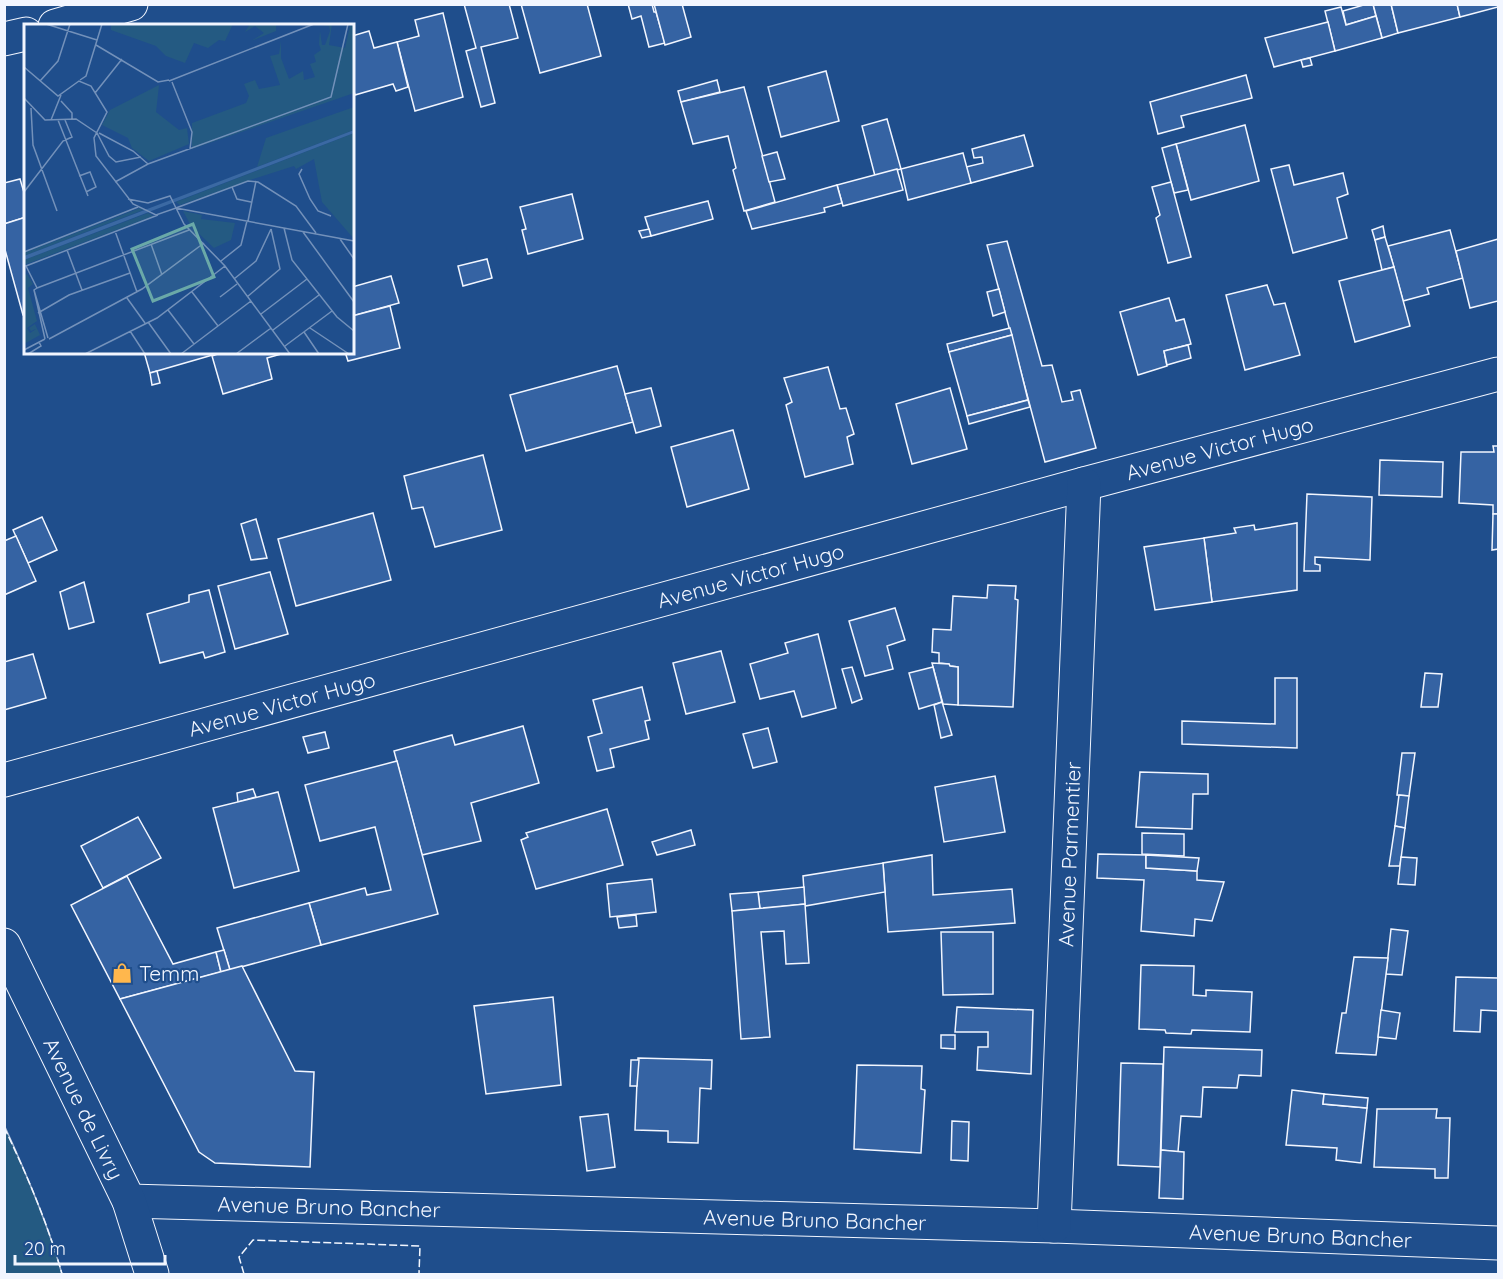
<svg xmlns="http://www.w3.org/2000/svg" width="1503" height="1279" font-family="Quicksand,sans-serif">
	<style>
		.green { fill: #245a82; stroke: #a8bbd7; stroke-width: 1.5 }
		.building { fill: #3563a3; stroke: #f2f6ff; stroke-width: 1.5 }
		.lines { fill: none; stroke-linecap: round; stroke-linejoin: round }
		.minor-casing { stroke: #f2f6ff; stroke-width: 35 }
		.tertiary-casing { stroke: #f2f6ff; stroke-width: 35 }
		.minor { stroke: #1f4e8c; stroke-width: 33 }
		.tertiary { stroke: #1f4e8c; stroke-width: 33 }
		.fence { stroke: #f2f6ff; stroke-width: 1.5; stroke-dasharray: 8 3; stroke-linecap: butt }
		.labels { text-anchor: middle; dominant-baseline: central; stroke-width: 4.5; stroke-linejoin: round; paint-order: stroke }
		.street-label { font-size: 21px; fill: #f2f6ff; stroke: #1f4e8c }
		.poi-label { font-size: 21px; fill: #f2f6ff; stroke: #1f4e8c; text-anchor: start }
		.inset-road { fill: none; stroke: #7391ba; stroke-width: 1.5 }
		.view { fill: #6aa9a8; fill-opacity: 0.15; stroke: #6aa9a8; stroke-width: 3 }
		.inset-edge { fill: none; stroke: #f2f6ff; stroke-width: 3 }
	</style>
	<rect width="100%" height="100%" fill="#1f4e8c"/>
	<!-- green -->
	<path class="green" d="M5,1127C27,1175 48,1224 62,1274H5Z"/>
	<!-- building -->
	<g class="building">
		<path d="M464,4H509L518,38L481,47L495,103L481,107L466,51L476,48Z"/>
		<path d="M521,4H587L601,56L540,73Z"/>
		<path d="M628,4H652L654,12H656L665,43L649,47L641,16L632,19Z"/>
		<path d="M654,4H682L691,37L665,45Z"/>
		<path d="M1367,4H1373L1376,16L1346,25L1343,11Z"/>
		<path d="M1373,4H1391L1398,33L1382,38Z"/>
		<path d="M1391,4H1457L1460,17L1398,33Z"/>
		<path d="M1457,4H1498V7L1460,17Z"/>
		<path d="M1341,7L1346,25L1376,16L1382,38L1335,51L1325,11Z"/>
		<path d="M443,13L463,97L415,111L397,42L419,36L415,20Z"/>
		<path d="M1328,22L1335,51L1274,67L1265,38Z"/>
		<path d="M369,31L374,48L397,42L408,87L396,91L393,84L355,95L352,84V36Z"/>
		<path d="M1310,58L1312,65L1303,67L1301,60Z"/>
		<path d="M826,71L839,121L781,137L768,87Z"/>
		<path d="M1246,75L1252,98L1181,116L1184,127L1158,134L1150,102Z"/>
		<path d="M717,80L720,92L681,102L678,91Z"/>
		<path d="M744,87L775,202L744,211L733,170L736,168L728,136L693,144L681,102Z"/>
		<path d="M887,119L901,169L875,176L862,126Z"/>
		<path d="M1245,125L1259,181L1191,200L1176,144Z"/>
		<path d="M1024,135L1033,166L971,183L966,167L983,163L982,157L974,158L972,149Z"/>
		<path d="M1176,144L1188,190L1174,193L1162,148Z"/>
		<path d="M777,152L785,179L769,182L762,156Z"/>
		<path d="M963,153L971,183L908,200L901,169Z"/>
		<path d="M1289,165L1294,185L1343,173L1348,194L1337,198L1347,238L1293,253L1271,169Z"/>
		<path d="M897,169L903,190L843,206L837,185Z"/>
		<path d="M20,179L26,199V217L4,224V183Z"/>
		<path d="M1171,182L1191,257L1168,263L1156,218L1160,215L1152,187Z"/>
		<path d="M837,185L842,203L824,208L825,212L752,229L746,211Z"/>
		<path d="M572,194L583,239L528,254L522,230L526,229L520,207Z"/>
		<path d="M708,201L713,219L651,236L645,217Z"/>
		<path d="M26,217V315H23L4,246V224Z"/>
		<path d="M1383,226L1385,237L1375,240L1372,230Z"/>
		<path d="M649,229L651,236L642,238L639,231Z"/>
		<path d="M1450,230L1463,278L1427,288L1429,294L1403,301L1388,246Z"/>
		<path d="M1385,237L1394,267L1382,270L1375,240Z"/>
		<path d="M1498,239V301L1470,308L1456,251Z"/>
		<path d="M1007,241L1042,366L1052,365L1062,402L1073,400L1071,392L1080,390L1096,448L1045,462L987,245Z"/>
		<path d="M487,259L492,278L463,286L458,266Z"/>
		<path d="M1394,267L1410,326L1355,342L1339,281Z"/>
		<path d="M391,276L399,303L352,316V287Z"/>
		<path d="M1267,285L1274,305L1285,303L1300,355L1245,370L1226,295Z"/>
		<path d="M999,289L1005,312L993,316L987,292Z"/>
		<path d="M1169,298L1176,321L1184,319L1191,344L1164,351L1167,366L1138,375L1120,312Z"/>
		<path d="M390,306L400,348L348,361L345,352H352V316Z"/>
		<path d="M1010,328L1012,335L949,352L947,344Z"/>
		<path d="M1012,335L1028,400L967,416L949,352Z"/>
		<path d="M1188,345L1191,358L1167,365L1164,351Z"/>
		<path d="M144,352H223L150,373Z"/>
		<path d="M223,352H288L267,358L272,379L223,394L212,356Z"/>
		<path d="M617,366L633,422L526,451L510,395Z"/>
		<path d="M828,367L840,409L846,408L854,434L847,437L853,464L805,477L786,405L792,402L784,378Z"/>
		<path d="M157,371L160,383L152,385L150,373Z"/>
		<path d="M651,388L661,426L636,433L625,394Z"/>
		<path d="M950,388L967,449L912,464L896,404Z"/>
		<path d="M1028,400L1030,407L969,424L967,416Z"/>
		<path d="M733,430L749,489L687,507L671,447Z"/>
		<path d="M1493,446H1498V514H1493V505L1459,503L1461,452H1494Z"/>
		<path d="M483,455L502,530L435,547L423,507L412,509L404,476Z"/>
		<path d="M1380,460L1443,462L1442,497L1379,495Z"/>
		<path d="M1307,494L1372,497L1370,560L1315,557V564L1320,565V571H1304Z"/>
		<path d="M373,513L391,580L296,606L278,539Z"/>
		<path d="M1493,514H1498V549L1492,550Z"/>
		<path d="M42,517L57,550L28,563L13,530Z"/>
		<path d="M256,519L267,558L251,560L241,524Z"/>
		<path d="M1297,523V590L1212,602L1204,538L1236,533L1234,528L1254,525L1255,530Z"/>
		<path d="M16,536L36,581L4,595V541Z"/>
		<path d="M1204,538L1212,602L1155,610L1144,547Z"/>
		<path d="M270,572L288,634L235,649L218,586Z"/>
		<path d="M84,582L94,622L69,629L60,592Z"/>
		<path d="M988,585L1016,586L1015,599L1018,600L1013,707L958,705V667L950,666L949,664L939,663V653L932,652L933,629L951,630L953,596L987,598Z"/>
		<path d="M209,590L225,652L205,658L203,652L160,663L147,614L189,602V595Z"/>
		<path d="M895,608L905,640L887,646L893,669L865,676L849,621Z"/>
		<path d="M818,634L836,708L802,717L794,691L760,699L750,664L788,653L785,643Z"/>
		<path d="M721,651L735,702L686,714L673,663Z"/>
		<path d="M33,654L46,698L4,710V662Z"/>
		<path d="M932,663L949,664L950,666L958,667V705L943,704Z"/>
		<path d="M852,667L862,699L852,703L842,669Z"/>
		<path d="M933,667L942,702L919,709L909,673Z"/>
		<path d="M1425,673L1442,674L1438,707H1421Z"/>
		<path d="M1275,678H1297V748L1182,744V721L1275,724Z"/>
		<path d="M642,687L650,720L645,721L649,739L610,749L614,767L597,771L588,737L602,733L593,700Z"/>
		<path d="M942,702L952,735L941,738L934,705Z"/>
		<path d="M523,726L539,783L471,803L481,841L422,855L394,751L452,735L455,745Z"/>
		<path d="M768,728L777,762L753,768L743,734Z"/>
		<path d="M325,732L329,748L308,753L303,737Z"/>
		<path d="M1402,753H1415L1409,796L1397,795Z"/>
		<path d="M397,761L438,914L321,945L309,903L365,888L367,895L391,890L375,827L320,841L305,785Z"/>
		<path d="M1140,772L1208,774V794H1193L1192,829L1136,827Z"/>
		<path d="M995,776L1005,832L944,842L935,787Z"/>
		<path d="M253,789L256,797L238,802L237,793Z"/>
		<path d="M278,792L299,871L234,888L213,808Z"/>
		<path d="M1399,795L1409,796L1405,828L1395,826Z"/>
		<path d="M607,809L623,865L536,889L521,840L528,837L526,833Z"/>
		<path d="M138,817L161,858L103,888L81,846Z"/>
		<path d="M1395,826L1405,828L1400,866H1389Z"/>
		<path d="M691,830L695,845L657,855L652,842Z"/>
		<path d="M1142,833L1184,834V856L1142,854Z"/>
		<path d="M1098,854L1146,855V868L1197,871V880L1224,882L1212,921L1195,919L1194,936L1141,931L1144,880L1097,878Z"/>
		<path d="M932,855L933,895L1012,889L1015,923L888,932L883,863Z"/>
		<path d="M1146,855L1199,858L1197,871L1146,868Z"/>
		<path d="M1401,857L1417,858L1415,885L1398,884Z"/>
		<path d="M883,863L885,892L805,906L803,876Z"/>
		<path d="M127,876L173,964L216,952L221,972L120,999L71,905Z"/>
		<path d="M652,879L656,912L610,917L607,884Z"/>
		<path d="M804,887L805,904L760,909L758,892Z"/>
		<path d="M758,892L760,909L732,911L730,894Z"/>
		<path d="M309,903L321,945L230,970L217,928Z"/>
		<path d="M805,904L809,963L786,964L784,931L761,932L770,1037L741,1039L732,911Z"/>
		<path d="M636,915L637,926L619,928L617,917Z"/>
		<path d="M1391,929L1408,931L1402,975L1386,974Z"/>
		<path d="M941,932H993V994L943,995Z"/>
		<path d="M224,950L230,970L221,972L216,952Z"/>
		<path d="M1354,957L1388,958L1376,1055L1336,1053L1342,1013H1346Z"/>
		<path d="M1141,965L1194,966L1193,995L1206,996V990L1252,992L1250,1032L1192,1030L1191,1034L1166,1033L1165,1030L1139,1029Z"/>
		<path d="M242,966L295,1071L314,1072L310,1167L215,1163L199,1152L120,999Z"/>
		<path d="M1456,977L1498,978V1011L1481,1010L1480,1032L1454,1031Z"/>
		<path d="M553,997L561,1085L486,1094L474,1006Z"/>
		<path d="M957,1007L1033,1010L1031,1074L977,1070L978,1047H988V1032H955Z"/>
		<path d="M1381,1010L1400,1013L1396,1039L1378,1037Z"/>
		<path d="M941,1035H955V1049L941,1048Z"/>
		<path d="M1164,1047L1262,1050L1261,1076L1239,1075L1237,1088L1203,1087L1201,1117L1181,1116L1178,1152L1161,1150Z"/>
		<path d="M638,1058L712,1060L711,1089L700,1088L698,1143L668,1142V1131L635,1130Z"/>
		<path d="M631,1060H639L637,1086H630Z"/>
		<path d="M1121,1063L1163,1064L1160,1167L1118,1165Z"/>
		<path d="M857,1065L922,1066L921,1089L925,1090L921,1153L854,1149Z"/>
		<path d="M1292,1090L1324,1094L1323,1104L1367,1108L1361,1163L1336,1160L1337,1148L1286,1145Z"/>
		<path d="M1324,1094L1368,1098L1367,1108L1323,1104Z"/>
		<path d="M1377,1109H1437L1436,1118H1450L1448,1178H1435V1169L1374,1167Z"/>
		<path d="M608,1114L615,1167L587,1171L580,1117Z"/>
		<path d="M952,1121L969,1122L968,1161L951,1160Z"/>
		<path d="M1161,1150L1184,1152L1183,1199L1159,1198Z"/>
	</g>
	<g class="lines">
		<!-- minor casing -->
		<g class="minor-casing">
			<g id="minor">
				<path d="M55,26L131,4"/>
				<path d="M4,39L26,34"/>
				<path id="s1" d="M4,780L1084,484L1498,374"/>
				<path id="s2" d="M129,1201L1054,1226L1498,1243"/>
				<path id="s3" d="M1054,1226L1084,484"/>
			</g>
		</g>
		<!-- tertiary casing -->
		<g class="tertiary-casing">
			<g id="tertiary">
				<path id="s4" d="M4,945L129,1201L152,1274"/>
			</g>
		</g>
		<!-- minor -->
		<use href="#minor" class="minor"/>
		<!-- tertiary -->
		<use href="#tertiary" class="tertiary"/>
		<!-- fence -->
		<g class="fence">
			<path d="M4,1127C27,1175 48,1224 62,1274"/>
			<path d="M244,1274L239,1257L253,1240L420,1246L419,1274"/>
		</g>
	</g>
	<!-- icons -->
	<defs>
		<g id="shop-bare" transform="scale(1.62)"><path d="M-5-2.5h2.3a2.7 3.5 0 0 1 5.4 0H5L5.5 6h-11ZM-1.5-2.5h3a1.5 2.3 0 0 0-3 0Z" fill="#ffb74d" stroke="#1f4e8c" stroke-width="2.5" paint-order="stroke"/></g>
	</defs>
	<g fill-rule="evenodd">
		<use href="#shop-bare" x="122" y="973"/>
	</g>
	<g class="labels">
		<!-- street labels -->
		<g class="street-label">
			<text stroke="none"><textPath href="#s1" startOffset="1260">Avenue Victor Hugo</textPath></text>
			<text stroke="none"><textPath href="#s1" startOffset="774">Avenue Victor Hugo</textPath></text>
			<text stroke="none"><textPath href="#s1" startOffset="288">Avenue Victor Hugo</textPath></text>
			<text stroke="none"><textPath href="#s3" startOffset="372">Avenue Parmentier</textPath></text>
			<text stroke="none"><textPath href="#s4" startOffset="182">Avenue de Livry</textPath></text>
			<text stroke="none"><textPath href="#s2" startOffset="200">Avenue Bruno Bancher</textPath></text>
			<text stroke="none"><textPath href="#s2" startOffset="686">Avenue Bruno Bancher</textPath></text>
			<text stroke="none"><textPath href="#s2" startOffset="1172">Avenue Bruno Bancher</textPath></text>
		</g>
		<!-- poi labels -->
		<g class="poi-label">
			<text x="139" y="973">Temm</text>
		</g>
	</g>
	<!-- overview -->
	<g transform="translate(24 24)">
		<rect width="330" height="330" fill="#1f4e8c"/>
		<path d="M87,0H209L201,17L195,16L184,24L170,19L161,39L142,32L132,22L87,6ZM226,0L227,1L252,0V7L227,17L240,9L231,2L221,8ZM308,0L305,21L321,24L326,2L330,0V69L168,125V99L222,79L225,72L220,60L231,56L235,65L256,61L246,32L255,30L257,17V34L265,55L279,47L280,56L291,53L286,40L292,38L290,31L297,26L295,20L296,7L298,21H301L306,7L305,2H299ZM135,61L132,88L155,106L163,104L165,120L125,137L108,124L104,114L78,101L86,86ZM330,83V106L233,143L242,114ZM330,109V215L298,178L290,135L272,145L270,142L226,156L156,181L152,178ZM116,184L119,186L0,232V229ZM159,187L178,191L177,195L211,199L207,216L190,224L167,202ZM124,189L129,192L0,241V236ZM3,250L9,260L4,264L13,297L3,304L6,309L12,305L7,307L5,304L11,300L16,311L0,320V252Z" fill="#245a82"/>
		<path d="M330,106V109L0,236V232Z" fill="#3b69a3"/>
		<path class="inset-road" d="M22,0L73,16M72,21L134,58L145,56M0,43L34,72L55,57L67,62L83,88L70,114L72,132L109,180L132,191L152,184L330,217M56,56L62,52L78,0M16,57L34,37L46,0M145,57L290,0M148,58L168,108L166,125M71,69L98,35M0,74L21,96L52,95L73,109M37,77L48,89V95M7,84L9,121L33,187M27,96L37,71M34,96L64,172M73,109L85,132L92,138L117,133M75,109L109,127L124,140M278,145L275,150L286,175L294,187L307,192M55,152L66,148L72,163L62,168M91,158L124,140L307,73L324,0M208,163L213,175L227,178M0,168L39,117L48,113L41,96M104,175L124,179L146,172L152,184M224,197L232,157M260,204L268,236L313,293L330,307M91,207L113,268M279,208L330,278M316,215L330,235M127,220L138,251M43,226L58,266M0,228L114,183M197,237L217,221L223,197M210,255L232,237L247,205M13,264L165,206M10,266L21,315M168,268L194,302M196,273L213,260M223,273L256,245L247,205M103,274L121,299M144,286L170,320M14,289L45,271L106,249M237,290L283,255M124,298L147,330M286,304L325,330M249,306L295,271M106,307L121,330M280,308L295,330M24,314L10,266L13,264L2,242L134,191M25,315L118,265L180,219M261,322L308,287M0,326L21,315M4,330L17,322L15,318M61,330L133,294L201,242M157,330L227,277M212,330L247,304M266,330L201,242L160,200L152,184L224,157L234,158L272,182L292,209"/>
		<path class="view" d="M169,200L190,253L129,277L108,225Z"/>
		<rect width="330" height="330" class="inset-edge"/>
	</g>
	<!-- border -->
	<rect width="1503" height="1279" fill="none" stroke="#f2f6ff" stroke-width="12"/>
	<!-- scale -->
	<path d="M15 1255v9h150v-9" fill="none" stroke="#f2f6ff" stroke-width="3"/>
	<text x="24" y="1255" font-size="18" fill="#f2f6ff" stroke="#1f4e8c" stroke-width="4.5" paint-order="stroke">20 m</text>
</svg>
